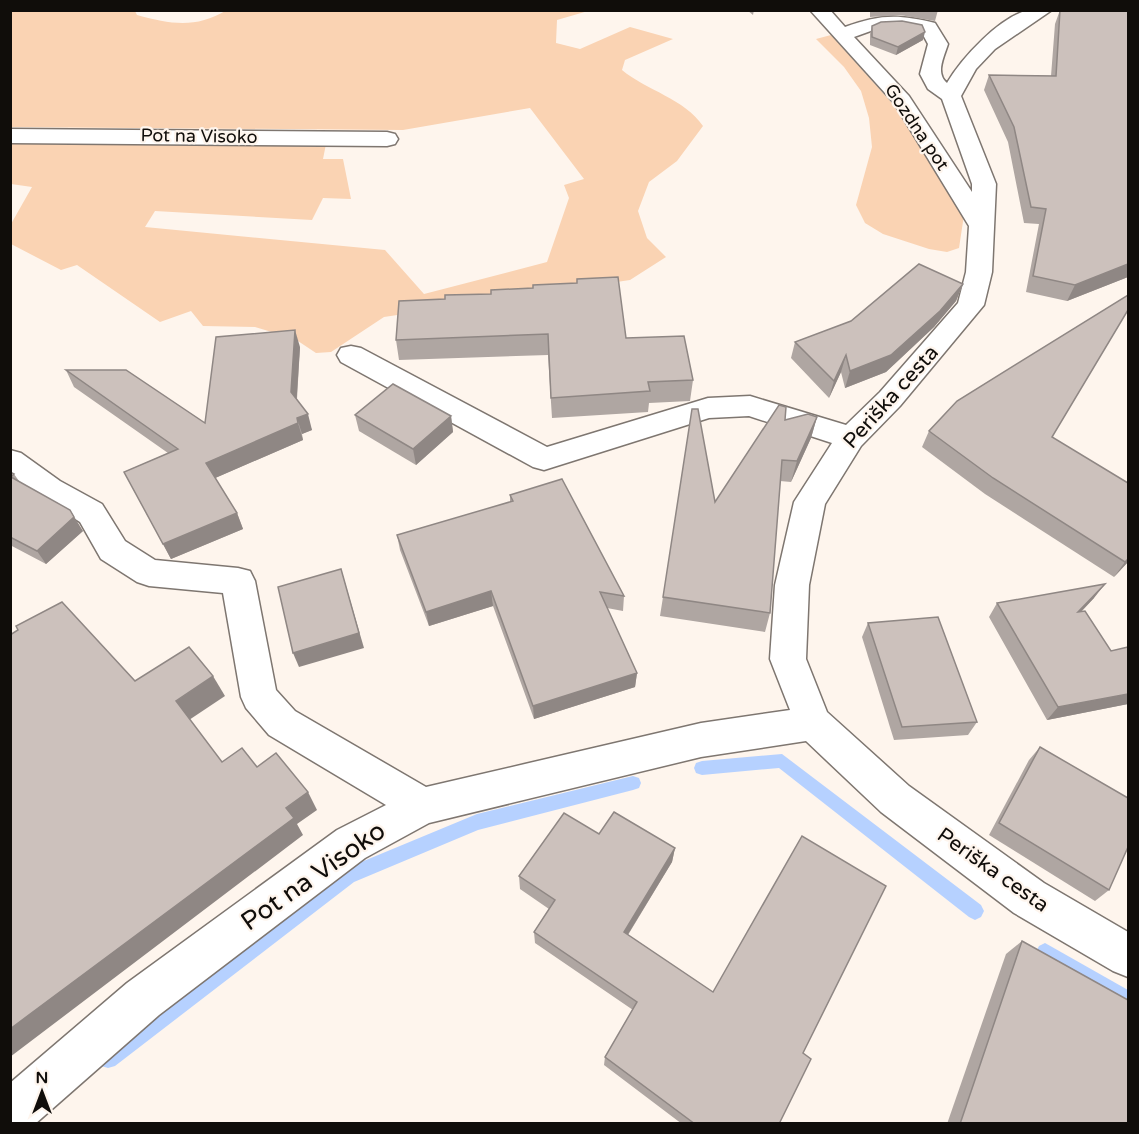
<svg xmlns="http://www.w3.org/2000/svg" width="1139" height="1134" font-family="'Varela Round',sans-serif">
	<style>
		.green { fill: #fad3b3 }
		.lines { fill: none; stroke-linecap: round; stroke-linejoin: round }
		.stream { fill: #b6d1ff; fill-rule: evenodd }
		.minor-casing { stroke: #7e7670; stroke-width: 3 }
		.minor { fill: #fff; fill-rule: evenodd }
		.wall { fill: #afa6a2 }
		.shaded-wall { fill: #8f8784 }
		.building { fill: #ccc1bc; stroke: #8f8784; stroke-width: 1.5 }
		.labels { text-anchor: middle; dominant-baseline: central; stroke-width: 4.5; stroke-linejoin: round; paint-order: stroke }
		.far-street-label { font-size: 18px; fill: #100d0a; stroke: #fef5ed }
		.street-label { font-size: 21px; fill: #100d0a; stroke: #fef5ed }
		.near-street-label { font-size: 26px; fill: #100d0a; stroke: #fef5ed }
	</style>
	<rect width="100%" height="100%" fill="#fef5ed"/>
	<!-- green -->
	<g class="green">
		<path d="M227,10L588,11L557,20L556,43L580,49L630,27L673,39L625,60L622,70C646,90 685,99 703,126L677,161L649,182L638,211L647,238L666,257L630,280L384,317L331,352L316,353L295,339L255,327L203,326L191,311L160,322L77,265L61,270L11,244V224L32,187L11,184V138L326,144L323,159H343L351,199L323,198L312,220L155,211L145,227L385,250L424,294L547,262L569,198L564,185L584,179L530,108L403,130L11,127L10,11H135L137,15C171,24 195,29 227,10Z"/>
		<path d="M831,35L899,111L964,215L959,248L947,252L929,249L883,234L865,223L856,205L872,147L869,118L861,91L844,67L816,39Z"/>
	</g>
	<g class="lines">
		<!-- stream -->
		<g class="stream">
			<path d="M782,754L981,905L984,911L981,917L975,920L969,917L779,768L702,775L696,773L694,768L696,763L702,761Z"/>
			<path d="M633,776L639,778L641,783L639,788L633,790L478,830L354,882L115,1066L108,1068L101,1066L99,1059L101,1052L342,870L477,814Z"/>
			<path d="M1045,943L1128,990V1009L1039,958L1036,952L1039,946Z"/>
		</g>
		<!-- minor casing -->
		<g class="minor-casing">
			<g id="minor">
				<path d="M810,10H830L845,27C880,14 899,14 935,23L948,44C944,57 935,73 947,83C961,59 1000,16 1029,10C1036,9 1045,10 1052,10L995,49L976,69L961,96L996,184L992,272L984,305L900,406L861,446L825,504L809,585L806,659L827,712L909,786L1044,883L1128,932V977L1113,971L1014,913L881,812L806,741L701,757L429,823L365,858L159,1015L35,1124H10V1083L127,983L337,830L386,805L269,735L246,708L241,697L223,593L149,586L137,582L101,559L80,522L10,477V450L21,453L60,481L102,504L125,541L155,560L238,568L250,571L255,581L276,690L295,711L426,787L701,723L790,710L770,659L775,585L794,502L832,443L749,416L709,418L544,470L533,467L341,362L337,355L341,348L351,346L361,348L547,447L708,398L750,396L846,425L880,392L958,303L966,272L969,226L894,103ZM900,27L921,31L928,44L920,74L928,89L942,99L972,184V192L909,96L854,37L879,28Z"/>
				<path d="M10,129L387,132L395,134L398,139L395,144L387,146L10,143Z"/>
			</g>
		</g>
		<!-- minor -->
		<use href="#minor" class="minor"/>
	</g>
	<!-- wall -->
	<g class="wall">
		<path d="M747,10H754L753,15Z"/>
		<path d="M870,10H938L935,21L900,15L870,17Z"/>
		<path d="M1060,10L1128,277L1067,301L1026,292L1039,224L1024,223L1008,142L984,90L989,75L1051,76L1055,24Z"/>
		<path d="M872,26L923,40L896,55L870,45V34Z"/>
		<path d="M963,284L956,301L934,327L886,372L845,388L841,372L829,398L791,358L795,342L851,321Z"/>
		<path d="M399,301L626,338L693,380L690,401L649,403L648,412L552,418L548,355L399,360L396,340Z"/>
		<path d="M300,347L297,399L312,430L302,434L303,440L215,478L237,513L243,529L171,559L124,472L168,453L74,387L66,370L205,423Z"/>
		<path d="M355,415L451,416L453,432L416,465L359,431Z"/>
		<path d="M817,417L811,438L791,482L780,481L770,613L765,632L660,616L663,597L715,502L785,420Z"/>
		<path d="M929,431L1053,437L1128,562L1114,577L985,494L922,447Z"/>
		<path d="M10,472L14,474L19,481L83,531L46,564L10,545Z"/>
		<path d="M510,495L624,596L623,611L607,608L637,673L635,687L534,719L493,606L429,626L400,550L397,535L510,502Z"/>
		<path d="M1094,598L1082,611L1111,651L1128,647V704L1047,720L989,617L997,603Z"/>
		<path d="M868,623L977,722L968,735L894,740L862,637Z"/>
		<path d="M1040,747L1109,890L1095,901L989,835L1029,760Z"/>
		<path d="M599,834L675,848L672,862L628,935L803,1053L779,1124H682L604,1065L605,1057L633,1010L535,943L534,932L549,909L520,889L519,876Z"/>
		<path d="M1022,941L1128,1047V1124H947L1006,954Z"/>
	</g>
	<!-- shaded-wall -->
	<g class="shaded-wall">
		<path d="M925,32L923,40L896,55L898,47Z"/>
		<path d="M1128,264V277L1067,301L1075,285Z"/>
		<path d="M963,284L956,301L934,327L886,372L845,388L850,371Z"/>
		<path d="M295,330L300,347L296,408L291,392Z"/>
		<path d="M846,355L841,372L829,398L834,381Z"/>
		<path d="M308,414L312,430L302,434L297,418Z"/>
		<path d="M451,416L453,432L416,465L413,449Z"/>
		<path d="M817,417L811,438L791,482L797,461Z"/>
		<path d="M298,423L303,440L213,479L206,463Z"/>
		<path d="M70,510L83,531L46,564L37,551Z"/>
		<path d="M237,513L243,529L171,559L163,544Z"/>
		<path d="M1128,559V562L1114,577L1125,562Z"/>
		<path d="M341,569L364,648L299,667L293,653Z"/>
		<path d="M1105,584L1094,598L1068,625L1078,612Z"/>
		<path d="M491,591L493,606L429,626L426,612Z"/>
		<path d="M637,673L635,687L534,719L533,706Z"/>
		<path d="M213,676L225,696L189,720L176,701Z"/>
		<path d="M1128,694V704L1047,720L1058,707Z"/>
		<path d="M308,792L317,810L297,824L303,835L10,1057V1029L286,808Z"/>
		<path d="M675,848L672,862L622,944L624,932Z"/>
	</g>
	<!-- building -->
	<g class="building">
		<path d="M1060,10H1128V264L1075,285L1033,276L1046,209L1031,207L1014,127L989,75L1056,76Z"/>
		<path d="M902,21L922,25L925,32L898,47L872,37V26L881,22Z"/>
		<path d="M919,264L963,284L940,311L891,355L850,371L846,355L834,381L795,342L851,321Z"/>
		<path d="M618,277L626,338L684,336L693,380L648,382L650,391L551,398L548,334L396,340L399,301L445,299V295L491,294V290L533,288V285L577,283V279Z"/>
		<path d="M1128,295V310L1052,437L1128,483V559L1125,562L993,478L929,431L957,401Z"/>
		<path d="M295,330L291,392L308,414L297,418L298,423L206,463L237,513L163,544L124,472L178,449L66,370H126L205,423L216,337Z"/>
		<path d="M393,384L451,416L413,449L355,415Z"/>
		<path d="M779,405L786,407L785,420L808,414L817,417L797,461L782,460L770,613L663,597L692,409H698L715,502Z"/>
		<path d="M10,472L14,474L11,477L70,510L74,517L37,551L10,537Z"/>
		<path d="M562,479L624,596L600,592L637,673L533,706L491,591L426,612L397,535L513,501L510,495Z"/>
		<path d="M341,569L359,633L293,653L278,587Z"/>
		<path d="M1105,584L1078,612L1085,611L1111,651L1128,647V694L1058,707L997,603Z"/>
		<path d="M62,602L135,681L189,647L213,676L176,701L222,762L242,748L257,767L276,753L308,792L286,808L294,818L10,1029V635L18,630L16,626Z"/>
		<path d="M938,617L977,722L902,727L868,623Z"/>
		<path d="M1040,747L1128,798V847L1109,890L999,823Z"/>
		<path d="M614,812L675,848L624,932L713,992L802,836L886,886L803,1053L811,1059L779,1124H695L605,1057L637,1002L534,932L555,900L519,876L564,813L599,834Z"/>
		<path d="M1022,941L1128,1000V1124H960Z"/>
	</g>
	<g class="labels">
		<!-- far-street labels -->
		<g class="far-street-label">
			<text transform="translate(917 127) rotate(56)">Gozdna pot</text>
			<text transform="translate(199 136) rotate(1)">Pot na Visoko</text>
		</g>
		<!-- street labels -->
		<g class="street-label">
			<text transform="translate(891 397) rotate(-48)">Periška cesta</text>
			<text transform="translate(993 870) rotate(35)">Periška cesta</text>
		</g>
		<!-- near-street labels -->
		<g class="near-street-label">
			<text transform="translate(313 876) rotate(-35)">Pot na Visoko</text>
		</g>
	</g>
	<!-- border -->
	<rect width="1139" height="1134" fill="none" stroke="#100d0a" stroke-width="24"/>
	<!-- north arrow -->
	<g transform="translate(42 1092)" stroke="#fef5ed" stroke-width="4.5" paint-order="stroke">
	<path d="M0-4.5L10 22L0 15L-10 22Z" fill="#100d0a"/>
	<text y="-9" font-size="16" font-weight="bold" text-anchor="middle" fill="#100d0a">N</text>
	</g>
</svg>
